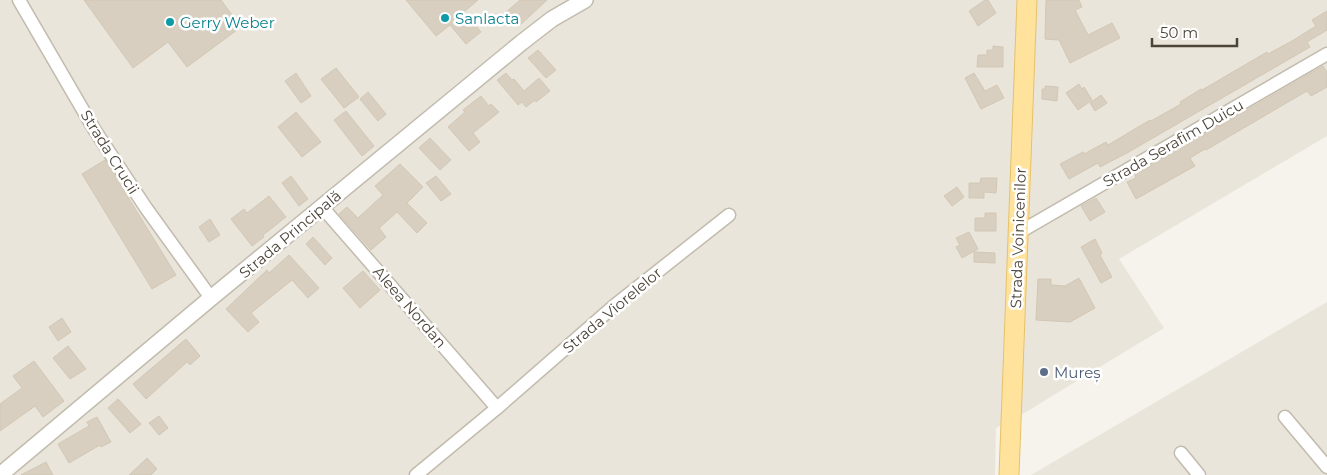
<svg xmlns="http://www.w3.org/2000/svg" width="1327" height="475" font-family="Montserrat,sans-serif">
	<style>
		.residential { fill: #eae5da }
		.building { fill: #d8cfc1; stroke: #d3c7b4 }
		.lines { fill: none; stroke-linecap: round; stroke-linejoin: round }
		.minor-casing { stroke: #c2bbae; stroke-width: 15 }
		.tertiary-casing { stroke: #c2bbae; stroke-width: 18 }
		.primary-casing { stroke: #e6c16a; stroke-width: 21 }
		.minor { stroke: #fff; stroke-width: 12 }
		.tertiary { stroke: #fff; stroke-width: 15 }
		.primary { stroke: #ffe39c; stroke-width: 19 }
		.culture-dot { fill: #0f9aa8; stroke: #fff; stroke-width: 2 }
		.service-dot { fill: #5c6f8a; stroke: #fff; stroke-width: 2 }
		.labels { text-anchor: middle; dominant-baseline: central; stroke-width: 5; stroke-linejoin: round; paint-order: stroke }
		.culture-label { font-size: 15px; fill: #0d838f; stroke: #fff; text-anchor: start }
		.street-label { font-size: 15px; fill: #4b4439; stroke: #fff }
		.service-label { font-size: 15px; fill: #4e5e75; stroke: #fff; text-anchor: start }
	</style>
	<rect width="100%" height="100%" fill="#f6f3ec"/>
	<!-- residential -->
	<g class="residential">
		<path d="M0,0H1327V136L1119,259L1164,328L1026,412L996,428L995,475H0Z"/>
		<path d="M1327,302V475H1031Z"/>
	</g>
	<!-- building -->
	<g class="building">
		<path d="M84,0H221L241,27L187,67L168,42L133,68Z"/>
		<path d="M406,0H478L464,12L481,32L466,44L450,25L436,36Z"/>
		<path d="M520,0H547L518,27L505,13Z"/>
		<path d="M985,0H988L996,13L978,26L969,11Z"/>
		<path d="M1046,0H1079L1082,7L1075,10L1088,35L1112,23L1120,38L1070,63L1059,40L1045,39Z"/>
		<path d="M1327,11V30L1307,42L1310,47L1127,153L1100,167L1098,163L1069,179L1060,164L1083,152L1084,154L1106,142L1108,145L1150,120L1151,121L1181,104L1180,102L1201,89L1202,90L1267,52L1268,54L1292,41L1316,26L1312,20Z"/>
		<path d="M993,46L1003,47V67H977L978,55H987V50H993Z"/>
		<path d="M538,50L556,70L546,78L528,58Z"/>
		<path d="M1323,66L1327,72V87L1311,96L1307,91L1206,150L1205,149L1190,158L1195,166L1136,199L1127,182L1136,178L1135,175Z"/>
		<path d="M336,68L359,97L344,108L321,79Z"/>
		<path d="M296,73L311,96L301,103L285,81Z"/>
		<path d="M506,73L512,80L514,79L524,91L539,78L550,91L536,102L535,100L526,107L522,102L518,105L497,80Z"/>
		<path d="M974,73L985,91L997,85L1004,98L981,109L965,78Z"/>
		<path d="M1079,84L1082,89L1084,87L1092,100L1078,110L1066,93Z"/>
		<path d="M1045,86L1058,87L1057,101L1042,99V89H1045Z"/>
		<path d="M368,92L386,114L378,121L360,99Z"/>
		<path d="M1101,95L1107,103L1095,111L1090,103Z"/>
		<path d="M481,96L489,106L491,104L499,112L473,133L480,142L469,151L448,127L465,112L463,110Z"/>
		<path d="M346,111L374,146L362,156L334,120Z"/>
		<path d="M296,112L321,142L302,157L278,127Z"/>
		<path d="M430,138L451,160L440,170L419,148Z"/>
		<path d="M105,160L176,275L152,289L82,174Z"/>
		<path d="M400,164L423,187L407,203L427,223L417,233L397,212L379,228L386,237L371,250L339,214L347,207L358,218L383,195L375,186Z"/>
		<path d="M291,176L308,199L299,206L282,183Z"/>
		<path d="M436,176L451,194L441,201L426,183Z"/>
		<path d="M981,178H997L996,193L984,192V198H969V183H980Z"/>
		<path d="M957,187L964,197L952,206L944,196Z"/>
		<path d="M269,196L286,217L263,235L264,237L252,246L231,219L244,209L247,213Z"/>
		<path d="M1096,198L1105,212L1090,221L1081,206Z"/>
		<path d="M985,213H996V231H975V218H985Z"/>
		<path d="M210,219L220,235L209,242L199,227Z"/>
		<path d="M969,232L978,249L962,258L956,247L960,245L956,238Z"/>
		<path d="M313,237L332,258L325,265L306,244Z"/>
		<path d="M1095,239L1102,253L1100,255L1112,277L1101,283L1081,247Z"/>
		<path d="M974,252L995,253V263L974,262Z"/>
		<path d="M289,255L319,288L308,298L292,280L251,313L259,322L248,332L226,309L267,270L269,273Z"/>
		<path d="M363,271L380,290L360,308L343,288Z"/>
		<path d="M1079,278L1095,308L1070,322L1036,320L1038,279H1051V285L1065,286Z"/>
		<path d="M62,318L71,332L58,341L49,327Z"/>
		<path d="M186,339L200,356L190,365L187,362L146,399L133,384Z"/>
		<path d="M68,346L86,369L70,379L53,358Z"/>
		<path d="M34,361L64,401L43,417L35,406L0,431V404L22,388L13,376Z"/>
		<path d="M118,399L141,424L130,433L108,408Z"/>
		<path d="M159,416L168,428L159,435L149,423Z"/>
		<path d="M97,417L111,442L101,447L100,445L69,463L58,444L89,426L87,422Z"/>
		<path d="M147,458L157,469L151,475H129Z"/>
		<path d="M46,462L53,475H21Z"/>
	</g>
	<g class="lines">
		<!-- minor casing -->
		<g class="minor-casing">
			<g id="minor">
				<path d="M19,0L94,129L146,208L211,298"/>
				<path d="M322,207L497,408"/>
				<path d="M1018,233L1327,54"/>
				<path d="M1285,417L1327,467"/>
				<path d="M1181,453L1199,475"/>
				<path d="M416,475L497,408L614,306L729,215"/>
			</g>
		</g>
		<!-- tertiary casing -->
		<g class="tertiary-casing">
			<path id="tertiary" d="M0,475L211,298L521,43L552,19L585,0"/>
		</g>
		<!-- primary casing -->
		<g class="primary-casing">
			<path id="primary" d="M1009,475L1027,0"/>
		</g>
		<!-- minor -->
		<use href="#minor" class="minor"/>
		<!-- tertiary -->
		<use href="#tertiary" class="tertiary"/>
		<!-- primary -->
		<use href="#primary" class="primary"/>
	</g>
	<!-- markers -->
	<g class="culture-dot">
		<circle cx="445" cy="18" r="5"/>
		<circle cx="170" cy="22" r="5"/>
	</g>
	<circle class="service-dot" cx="1044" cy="372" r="5"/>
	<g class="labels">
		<!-- culture labels -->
		<g class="culture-label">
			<text x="455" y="18">Sanlacta</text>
			<text x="180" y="22">Gerry Weber</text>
		</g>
		<!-- street labels -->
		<g class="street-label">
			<text transform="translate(1173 143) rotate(-30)">Strada Serafim Duicu</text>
			<text transform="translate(110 152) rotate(58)">Strada Crucii</text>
			<text transform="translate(290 234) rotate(-40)">Strada Principală</text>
			<text transform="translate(1018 238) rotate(-88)">Strada Voinicenilor</text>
			<text transform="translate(410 307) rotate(49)">Aleea Nordan</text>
			<text transform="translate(612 310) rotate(-40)">Strada Viorelelor</text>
		</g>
		<!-- service labels -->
		<g class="service-label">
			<text x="1054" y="372">Mureș</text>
		</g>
	</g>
	<!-- scale -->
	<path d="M1152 38v8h85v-8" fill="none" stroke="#4b4439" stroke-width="2.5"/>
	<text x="1160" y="38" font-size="15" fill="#4b4439" stroke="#ffffff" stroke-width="4" paint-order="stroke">50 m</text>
</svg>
